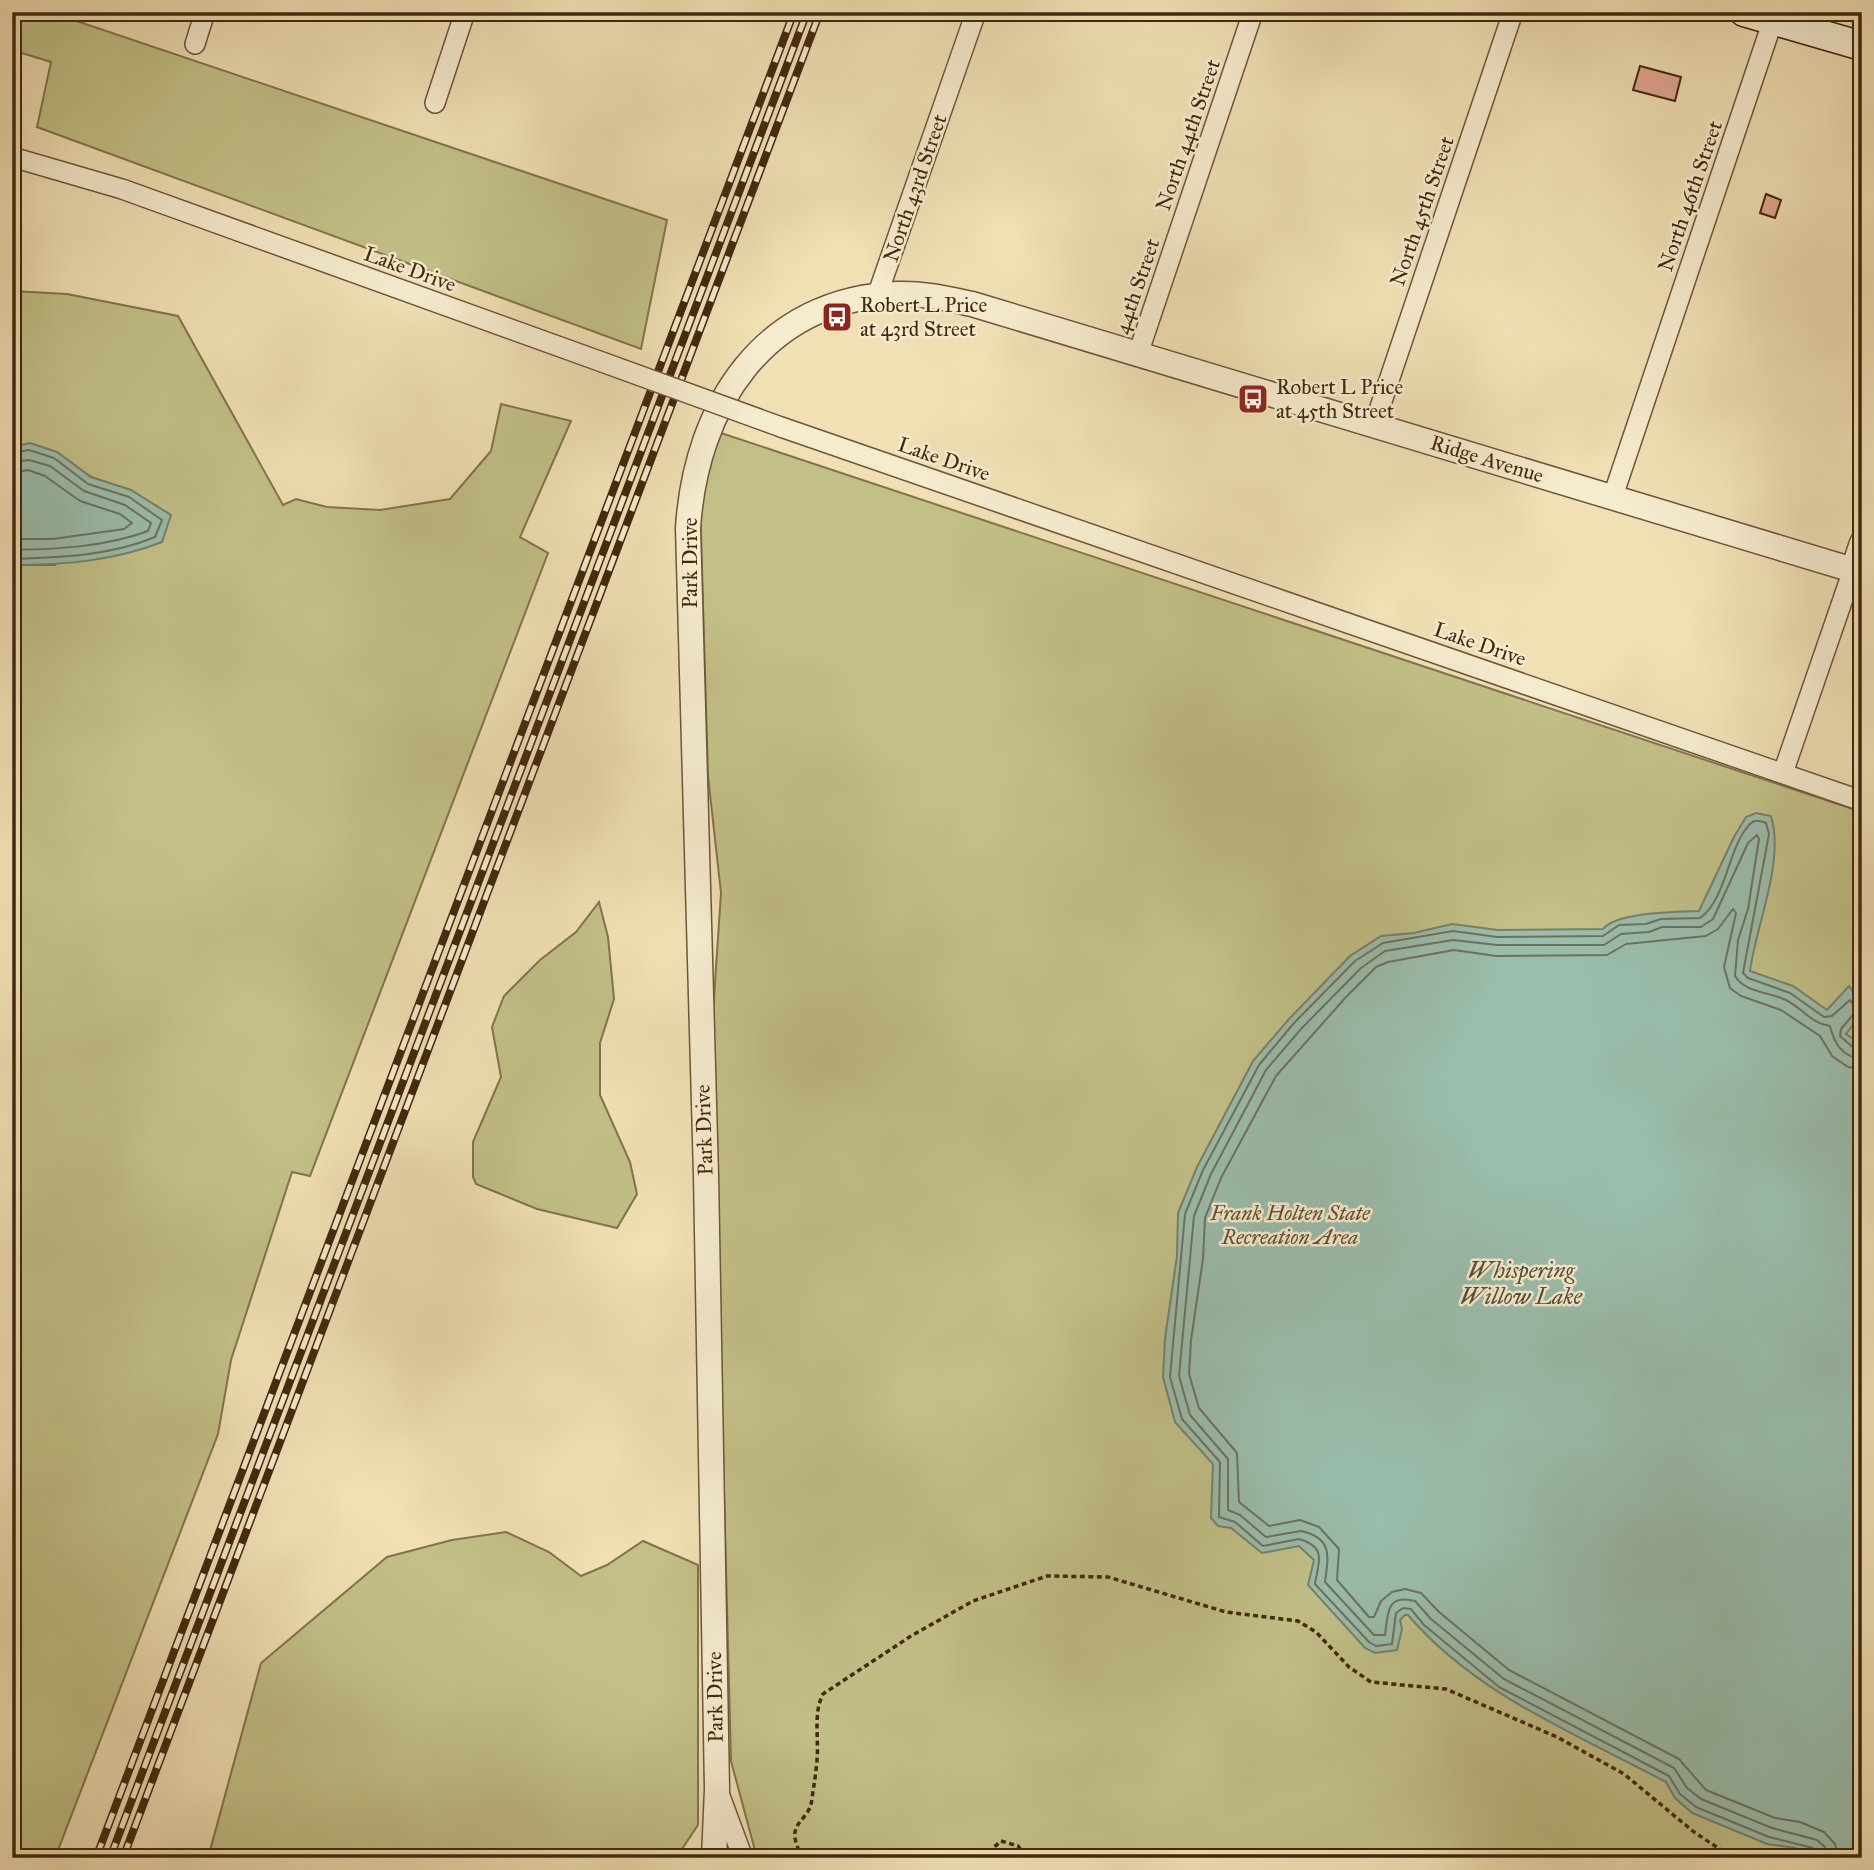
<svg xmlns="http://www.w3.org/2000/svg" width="1874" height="1870" font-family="'IM FELL Great Primer',serif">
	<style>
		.green { fill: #c2c087; stroke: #82744a; stroke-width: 2 }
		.water { fill: #9abdac; stroke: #76816c; stroke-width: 2 }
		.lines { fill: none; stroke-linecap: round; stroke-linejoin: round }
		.shore { stroke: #6e725c; stroke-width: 2 }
		.building { fill: #e1a692; stroke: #41280d; stroke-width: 2 }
		.minor-casing { stroke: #6d5637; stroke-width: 22 }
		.tertiary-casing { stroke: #6d5637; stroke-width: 27 }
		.secondary-casing { stroke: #41280d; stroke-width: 31 }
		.path { stroke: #41280d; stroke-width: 3.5; stroke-dasharray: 5 3.5; stroke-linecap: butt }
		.minor { stroke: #f5ebce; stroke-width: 19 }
		.tertiary { stroke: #f5ebce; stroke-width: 24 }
		.secondary { stroke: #f5ebce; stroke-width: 28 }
		.rail-casing { stroke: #41280d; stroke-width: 8 }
		.rail { stroke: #f5ebce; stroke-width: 5; stroke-dasharray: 16; stroke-linecap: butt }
		.minor-bridge-casing { stroke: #6d5637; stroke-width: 22; stroke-linecap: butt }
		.minor-bridge { stroke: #f5ebce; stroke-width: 19 }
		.labels { text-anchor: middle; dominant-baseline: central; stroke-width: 5; stroke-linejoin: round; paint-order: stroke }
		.street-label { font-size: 21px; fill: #41280d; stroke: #f5ebce }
		.poi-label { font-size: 21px; fill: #41280d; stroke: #f5ebce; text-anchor: start }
		.park-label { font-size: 21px; font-style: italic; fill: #614e2c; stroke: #f5ebce }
		.water-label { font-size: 23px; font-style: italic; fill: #574d35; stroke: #f5ebce }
	</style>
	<rect width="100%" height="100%" fill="#f0e0b4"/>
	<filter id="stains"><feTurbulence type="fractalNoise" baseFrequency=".00286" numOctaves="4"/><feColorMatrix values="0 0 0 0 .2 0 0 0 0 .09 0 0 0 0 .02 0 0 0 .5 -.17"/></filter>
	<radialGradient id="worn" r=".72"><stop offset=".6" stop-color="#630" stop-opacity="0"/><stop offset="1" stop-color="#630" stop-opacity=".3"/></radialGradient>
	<!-- green -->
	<g class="green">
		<path d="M12,12H50L667,220L641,349L37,127L51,62L12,50Z"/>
		<path d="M12,291L67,294L178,316L283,505L296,499L327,507L380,510L450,499L491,451L501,404L571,421L520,537L548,553L310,1176L292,1172L231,1360L218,1434L55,1858H12V565H55L131,490C118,486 102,483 90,476C61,460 49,439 12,447Z"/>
		<path d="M721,433L1862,812V1858H757L731,1761L712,1028L721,893L708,776L700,500L710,458Z"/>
		<path d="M599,902L608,937L614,999L600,1043V1095L630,1162L637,1194L617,1228L537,1209L476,1184L473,1177V1142L501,1077L492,1027L504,996L540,960L576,932Z"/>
		<path d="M506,1532L549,1552L581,1576L607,1565L643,1541L698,1565V1825L676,1858H208L261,1663L387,1557L452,1540Z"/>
	</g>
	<!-- water -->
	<g class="water">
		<path d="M30,443L57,452L91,477L131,490L171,515L162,542C114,561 63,565 12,565V447Z"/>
		<path d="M1756,813L1771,816C1785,861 1756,925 1750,971L1793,986L1827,1010L1849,986C1866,1010 1863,1012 1846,1034L1862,1045V1858H1818L1795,1848L1767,1844L1692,1813L1675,1798L1666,1782C1576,1734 1475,1694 1408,1615H1405L1400,1620L1402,1629L1397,1650L1375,1653L1365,1648L1308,1585L1314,1560L1299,1546L1262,1553L1231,1528L1218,1526L1211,1518L1213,1464L1175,1422L1163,1377L1165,1338L1177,1256L1178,1213L1197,1167L1253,1061L1289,1019L1350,956L1381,936L1414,933L1452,924L1498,930L1603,929C1617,912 1676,912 1699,911L1734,837L1746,817Z"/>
	</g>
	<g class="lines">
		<!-- shore -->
		<g class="shore">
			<path d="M12,453L29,450L54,458L88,484L129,497L162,520L155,537C110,556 61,557 12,559"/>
			<path d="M12,462L29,460L50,466L84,491L125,505L151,523L148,531C105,547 58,549 12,550"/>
			<path d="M12,473L28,470L45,476L80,501L120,514L132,523L124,529L53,539H12"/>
			<path d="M1818,1858L1813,1848L1769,1837L1696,1807L1680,1794L1669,1776L1499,1687L1424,1625L1411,1609L1403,1608L1396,1613L1392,1644L1376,1646L1369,1642L1315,1584C1318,1563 1328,1547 1299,1539L1263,1546L1235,1522L1219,1517L1220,1462L1182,1419L1170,1377L1185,1214L1203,1170L1259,1065L1294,1023L1355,961L1383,943L1453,931L1497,937L1603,936L1619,925L1646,924L1661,919L1700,918C1727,899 1728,846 1750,824C1755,819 1760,821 1766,823L1769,834L1743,973L1748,978L1790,993L1824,1017L1832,1016L1850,1000L1857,1010L1841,1029L1840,1036L1855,1049L1862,1050"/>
			<path d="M1827,1858L1825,1847L1817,1840L1772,1828L1701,1799L1687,1788L1674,1768L1504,1679L1431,1619L1415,1601C1385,1593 1388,1616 1385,1635H1374L1325,1582C1328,1558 1334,1538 1301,1531L1266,1537L1240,1515L1228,1510V1459L1190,1415L1179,1376L1194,1216L1211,1174L1266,1070L1301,1029L1361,968L1385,951L1453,940L1497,945H1604L1621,934L1649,932L1662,927H1701L1713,919L1748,843L1757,835L1759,839L1748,909L1738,940L1735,976C1745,993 1770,992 1786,1000C1802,1008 1812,1024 1830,1026C1834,1043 1842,1057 1862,1059"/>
			<path d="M1838,1858L1835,1844L1824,1832L1800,1822L1775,1818L1706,1790L1679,1759L1509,1670L1439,1612L1421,1593L1405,1589L1392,1592L1381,1601L1374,1617H1369L1337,1580L1339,1549L1319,1527L1300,1520L1269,1526L1239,1502L1237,1453L1199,1408L1189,1374L1191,1340L1203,1259L1205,1218L1221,1178L1276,1076L1346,997L1376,967L1388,962L1454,950L1496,956L1607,955L1626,944L1706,936L1718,929L1733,909L1736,913L1724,967L1730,988L1741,996L1781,1010L1820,1036L1832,1056L1848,1067L1862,1069"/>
		</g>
	</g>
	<!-- building -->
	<g class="building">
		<path d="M1640,66L1681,77L1675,101L1633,90Z"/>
		<path d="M1766,194L1781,200L1775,218L1760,213Z"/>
	</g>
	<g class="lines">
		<!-- minor casing -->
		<g class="minor-casing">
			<g id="minor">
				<path d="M195,44L205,12"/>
				<path d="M435,103L465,12"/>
				<path d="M12,157L122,189L602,362"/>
				<path d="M877,296L976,12"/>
				<path d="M1138,354L1253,12"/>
				<path d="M1374,425L1513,12"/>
				<path d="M781,427L1862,801"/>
				<path d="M1613,496L1773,20"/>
				<path d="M1783,773L1853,570"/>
				<path d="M720,1796L743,1858"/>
			</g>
		</g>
		<!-- tertiary casing -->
		<g class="tertiary-casing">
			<path id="tertiary" d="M714,1858L717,1789L706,1175L688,528C696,405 764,299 898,294C923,293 948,299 972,304L1853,570L1862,543"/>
		</g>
		<!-- secondary casing -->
		<g class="secondary-casing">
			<path id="secondary" d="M1744,12L1862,46"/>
		</g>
		<!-- path -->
		<g class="path">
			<path d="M803,1858C781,1820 810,1825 812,1798C814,1785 816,1773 817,1760C819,1739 813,1713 823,1694L911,1636L973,1601L1047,1576L1108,1577L1226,1612L1298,1621L1316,1632L1349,1667L1371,1682L1446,1689L1557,1737L1624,1774L1694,1832L1733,1858"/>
			<path d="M982,1858L1001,1841L1018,1846L1027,1858"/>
		</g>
		<!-- minor -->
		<use href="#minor" class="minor"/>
		<!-- tertiary -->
		<use href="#tertiary" class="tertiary"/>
		<!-- secondary -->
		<use href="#secondary" class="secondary"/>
		<!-- rail casing -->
		<g class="rail-casing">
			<g id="rail">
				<path d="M96,1858L794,12"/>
				<path d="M110,1858L807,12"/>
				<path d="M123,1858L820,12"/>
			</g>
		</g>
		<!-- rail -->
		<use href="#rail" class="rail"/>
		<!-- minor-bridge casing -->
		<g class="minor-bridge-casing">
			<path id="minor-bridge" d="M602,362L781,427"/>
		</g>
		<!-- minor-bridge -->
		<use href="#minor-bridge" class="minor-bridge"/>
	</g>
	<!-- icons -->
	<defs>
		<g id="bus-square" transform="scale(1.575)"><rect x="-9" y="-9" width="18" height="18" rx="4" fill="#8f2418" stroke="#f5ebce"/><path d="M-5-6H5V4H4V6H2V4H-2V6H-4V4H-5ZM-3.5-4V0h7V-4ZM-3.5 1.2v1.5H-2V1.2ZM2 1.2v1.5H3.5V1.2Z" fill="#fff"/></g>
	</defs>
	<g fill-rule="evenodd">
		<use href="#bus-square" x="837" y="317"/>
		<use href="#bus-square" x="1253" y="399"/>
	</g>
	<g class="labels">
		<!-- street labels -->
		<g class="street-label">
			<text transform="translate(1188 135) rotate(-71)">North 44th Street</text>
			<text transform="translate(915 188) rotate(-71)">North 43rd Street</text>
			<text transform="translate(1690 196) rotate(-71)">North 46th Street</text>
			<text transform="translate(1422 211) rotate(-71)">North 45th Street</text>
			<text transform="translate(410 269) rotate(20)">Lake Drive</text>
			<text transform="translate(1137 286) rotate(-71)">44th Street</text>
			<text transform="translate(944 459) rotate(19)">Lake Drive</text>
			<text transform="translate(1487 459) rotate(17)">Ridge Avenue</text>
			<text transform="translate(690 563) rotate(-90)">Park Drive</text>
			<text transform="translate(1480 644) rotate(19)">Lake Drive</text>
			<text transform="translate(704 1130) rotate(-92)">Park Drive</text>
			<text transform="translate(715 1697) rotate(-91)">Park Drive</text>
		</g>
		<!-- poi labels -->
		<g class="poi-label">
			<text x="860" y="305">Robert L Price<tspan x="860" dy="24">at 43rd Street</tspan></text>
			<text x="1276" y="387">Robert L Price<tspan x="1276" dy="24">at 45th Street</tspan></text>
		</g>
		<!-- park labels -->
		<g class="park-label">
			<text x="1290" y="1213">Frank Holten State<tspan x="1290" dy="24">Recreation Area</tspan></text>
		</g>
		<!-- water labels -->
		<g class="water-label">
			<text x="1521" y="1270">Whispering<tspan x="1521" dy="26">Willow Lake</tspan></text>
		</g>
	</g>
	<!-- margin -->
	<rect width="1874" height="1870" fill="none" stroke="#f0e0b4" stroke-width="42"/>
	<rect x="14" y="14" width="1846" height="1842" fill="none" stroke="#41280d" stroke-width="3.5"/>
	<rect x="21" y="21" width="1832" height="1828" fill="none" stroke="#41280d" stroke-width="2"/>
	<rect width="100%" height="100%" filter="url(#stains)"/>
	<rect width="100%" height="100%" fill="url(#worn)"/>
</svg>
